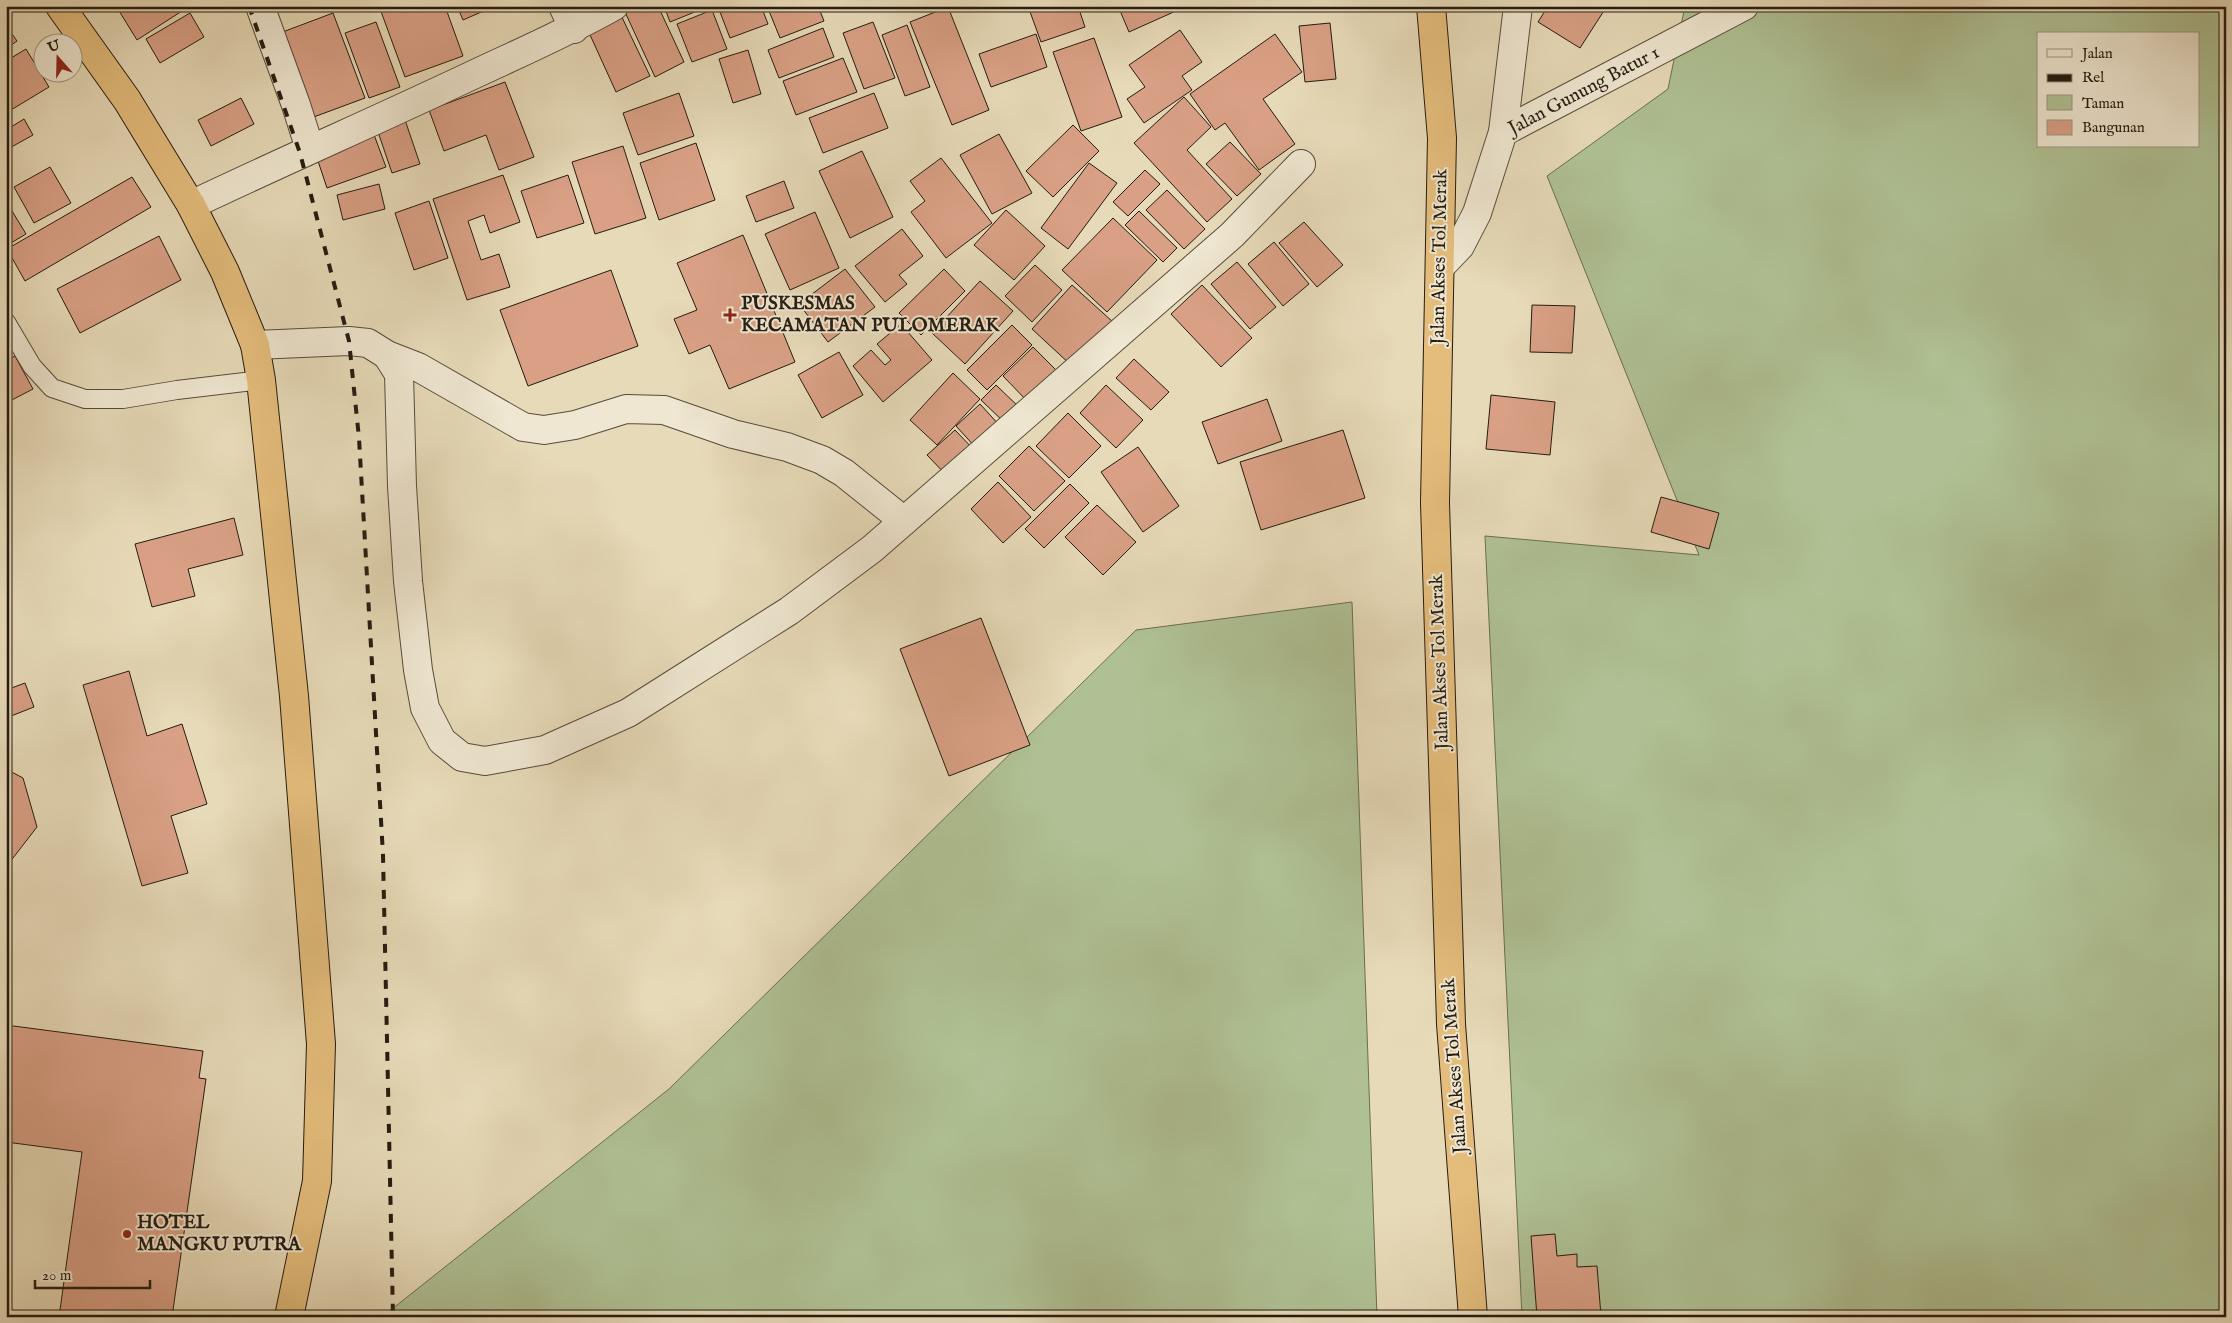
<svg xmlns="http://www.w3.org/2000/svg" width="2232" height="1323" font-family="'IM FELL English',serif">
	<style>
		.green { fill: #afc194; stroke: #6a6e52; fill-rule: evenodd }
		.building { fill: #d9a085; stroke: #251c11 }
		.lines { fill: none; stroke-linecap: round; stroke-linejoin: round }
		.lane-casing { stroke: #564c3b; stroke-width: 20 }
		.street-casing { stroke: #564c3b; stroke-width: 30 }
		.highway-casing { stroke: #251c11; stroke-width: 30 }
		.lane { stroke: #efe7d1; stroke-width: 18 }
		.street { stroke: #efe7d1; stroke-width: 28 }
		.highway { stroke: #e4bd7c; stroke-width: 28 }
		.rail { stroke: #251c11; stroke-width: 4; stroke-dasharray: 9 9; stroke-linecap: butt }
		.poi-dot { fill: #8f2418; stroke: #efe7d1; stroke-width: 2 }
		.labels { text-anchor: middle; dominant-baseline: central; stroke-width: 4; stroke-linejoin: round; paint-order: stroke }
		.street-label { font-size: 19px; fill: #251c11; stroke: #efe7d1 }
		.poi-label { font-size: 19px; font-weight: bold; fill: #251c11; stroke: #efe7d1; text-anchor: start }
	</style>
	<rect width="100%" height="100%" fill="#e7dab8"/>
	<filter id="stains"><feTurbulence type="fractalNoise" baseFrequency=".004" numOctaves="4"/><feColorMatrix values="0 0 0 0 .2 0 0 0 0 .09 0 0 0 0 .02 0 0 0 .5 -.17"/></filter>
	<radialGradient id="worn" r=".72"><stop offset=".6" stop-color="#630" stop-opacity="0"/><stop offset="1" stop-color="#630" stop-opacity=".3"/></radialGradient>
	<!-- green -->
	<g class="green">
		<path d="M1685,6H2226V1317H1522L1485,536L1699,555L1547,176L1668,89ZM2038,34H2198V146H2038Z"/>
		<path d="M1352,602L1377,1317H382L669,1089L1136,630Z"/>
	</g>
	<!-- building -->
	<g class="building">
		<path d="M116,6H179L182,11L137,40Z"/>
		<path d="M379,6H445L463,56L405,77Z"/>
		<path d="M457,6H495L463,20Z"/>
		<path d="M636,6H658L684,62L655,77L625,12Z"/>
		<path d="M664,6H707V7L670,22Z"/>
		<path d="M736,6H761L768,24L730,38L720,12Z"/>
		<path d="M767,6H818L824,21L780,38Z"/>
		<path d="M1037,6H1078L1085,27L1041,42L1029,9Z"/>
		<path d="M1118,6H1187L1129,32Z"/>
		<path d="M1548,6H1607L1580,48L1538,22Z"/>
		<path d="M948,7L989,110L952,125L910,22Z"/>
		<path d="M712,10L727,49L692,62L677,24Z"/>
		<path d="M619,11L650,76L616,92L586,26Z"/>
		<path d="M190,13L204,37L160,63L146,39Z"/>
		<path d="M333,13L365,98L311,118L280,33Z"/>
		<path d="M376,22L400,87L369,98L345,33Z"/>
		<path d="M873,22L895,78L864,89L843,33Z"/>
		<path d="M1330,23L1336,79L1305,82L1299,26Z"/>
		<path d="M6,25L17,41L6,49Z"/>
		<path d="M907,25L930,87L905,96L882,35Z"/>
		<path d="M823,28L834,57L779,78L768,50Z"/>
		<path d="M1180,30L1202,62L1182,76L1192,90L1144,123L1127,99L1145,87L1129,65Z"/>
		<path d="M1036,34L1047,67L991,87L979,54Z"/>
		<path d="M1275,34L1302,72L1263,99L1295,144L1259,170L1225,123L1215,130L1190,94Z"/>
		<path d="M1094,38L1122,117L1081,131L1053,52Z"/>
		<path d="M26,49L49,87L6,113V61Z"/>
		<path d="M748,50L761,94L733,103L719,59Z"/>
		<path d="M843,58L857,92L796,115L783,81Z"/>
		<path d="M505,82L534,157L499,170L486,135L444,151L429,110Z"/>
		<path d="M679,93L694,136L638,155L623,113Z"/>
		<path d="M874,93L888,128L823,153L809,118Z"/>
		<path d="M1184,97L1211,127L1187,150L1232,199L1207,222L1134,143Z"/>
		<path d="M241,98L254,124L211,146L198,120Z"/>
		<path d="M403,114L420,164L392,173L375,123Z"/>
		<path d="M24,119L33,135L6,150V130Z"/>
		<path d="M1073,125L1099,151L1053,197L1026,171Z"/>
		<path d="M373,132L386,167L327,188L315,152Z"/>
		<path d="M999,134L1032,193L992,214L960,155Z"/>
		<path d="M1230,142L1261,174L1237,196L1206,164Z"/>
		<path d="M696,143L715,200L659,220L640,163Z"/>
		<path d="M623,146L646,218L595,234L572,162Z"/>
		<path d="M862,151L893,217L850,238L819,171Z"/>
		<path d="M941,158L992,223L946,258L911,212L925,201L910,181Z"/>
		<path d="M1089,163L1117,183L1068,249L1041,228Z"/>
		<path d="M50,167L71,203L34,223L14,187Z"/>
		<path d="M1145,170L1160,184L1128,216L1113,202Z"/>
		<path d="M503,175L520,222L490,233L484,215L468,221L481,260L499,254L510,287L467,300L433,199Z"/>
		<path d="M568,175L584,223L537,238L521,191Z"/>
		<path d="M132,177L151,207L25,281L7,249Z"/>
		<path d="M784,181L794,208L756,222L746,196Z"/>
		<path d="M379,184L385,209L343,220L337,195Z"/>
		<path d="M1167,190L1205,229L1184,249L1146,210Z"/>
		<path d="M6,201L26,234L6,246Z"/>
		<path d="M429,201L448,258L414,270L395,213Z"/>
		<path d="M1006,210L1045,246L1014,280L974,245Z"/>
		<path d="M1139,211L1177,248L1163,262L1125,225Z"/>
		<path d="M815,212L839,268L790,290L765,234Z"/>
		<path d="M1113,218L1157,260L1107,312L1062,270Z"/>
		<path d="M1304,222L1343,265L1317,287L1279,243Z"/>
		<path d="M902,229L923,256L899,275L907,284L885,302L855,266Z"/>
		<path d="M743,235L795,362L729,389L710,345L689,354L674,319L697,310L677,263Z"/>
		<path d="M159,236L181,280L80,333L57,289Z"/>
		<path d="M1274,242L1309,284L1283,306L1248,264Z"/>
		<path d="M1237,262L1276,307L1250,329L1211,284Z"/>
		<path d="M1035,265L1062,290L1032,322L1005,296Z"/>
		<path d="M845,269L875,307L828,342L799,304Z"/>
		<path d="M944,269L965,291L921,335L899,313Z"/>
		<path d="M611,270L638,346L528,386L500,310Z"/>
		<path d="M980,281L1013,311L965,364L932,333Z"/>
		<path d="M1072,285L1113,322L1072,366L1032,329Z"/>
		<path d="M1202,285L1252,338L1221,367L1171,314Z"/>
		<path d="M1532,305L1575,306L1572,353L1530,352Z"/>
		<path d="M901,324L932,360L883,402L853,366L871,350L885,365L891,360L877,344Z"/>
		<path d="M1012,325L1032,345L987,390L967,370Z"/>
		<path d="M1033,347L1060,374L1030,404L1003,376Z"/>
		<path d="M839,352L863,395L822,418L798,375Z"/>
		<path d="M15,356L33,389L6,403V361Z"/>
		<path d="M1134,359L1169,392L1151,410L1116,378Z"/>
		<path d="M953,373L980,399L937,445L910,420Z"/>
		<path d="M996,385L1022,410L1007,425L981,400Z"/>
		<path d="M1106,385L1143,420L1116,448L1080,413Z"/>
		<path d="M1491,395L1555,402L1550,455L1486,449Z"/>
		<path d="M1267,399L1282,441L1218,464L1202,422Z"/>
		<path d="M980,404L1001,427L977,449L956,426Z"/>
		<path d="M1068,413L1101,446L1069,478L1036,446Z"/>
		<path d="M955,430L976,452L949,478L927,455Z"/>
		<path d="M1343,430L1365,498L1261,530L1240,462Z"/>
		<path d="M1029,446L1065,481L1034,511L999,476Z"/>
		<path d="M1138,447L1179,506L1143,532L1101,472Z"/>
		<path d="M998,482L1031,517L1003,543L971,509Z"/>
		<path d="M1070,484L1089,503L1044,548L1025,529Z"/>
		<path d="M1661,497L1719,513L1709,549L1651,532Z"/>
		<path d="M1097,505L1136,542L1103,575L1065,537Z"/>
		<path d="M234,518L243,555L188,569L195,596L152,607L135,544Z"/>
		<path d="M981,618L1030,745L949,776L900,649Z"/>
		<path d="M129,671L147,736L182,724L207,804L171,816L188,873L142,886L83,685Z"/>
		<path d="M25,683L34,707L6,718V690Z"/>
		<path d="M6,769L23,778L37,827L6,867Z"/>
		<path d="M6,1025L203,1051L199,1078L206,1079L172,1317H59L82,1152L6,1142Z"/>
		<path d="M1555,1234L1557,1256L1577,1254V1267L1597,1266L1601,1316L1537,1317L1531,1236Z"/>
	</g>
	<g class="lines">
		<!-- lane casing -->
		<g class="lane-casing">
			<path id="lane" d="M6,322L32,366L52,388L85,399H123L177,390L261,380"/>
		</g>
		<!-- street casing -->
		<g class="street-casing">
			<g id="street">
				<path d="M260,6L296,105L310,149"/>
				<path d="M563,6L574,29"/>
				<path d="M1503,132L1518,6"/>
				<path d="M191,205C286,160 382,118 477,73C524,51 570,31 614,6"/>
				<path d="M1440,267L1460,246L1477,213L1503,132L1744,6"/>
				<path d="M255,345L349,341L368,343L387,355L399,374L402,486L408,581L418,670L425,708L442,741L462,757L485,761L545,750L628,713L789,611L872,549L1232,235L1301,164"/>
				<path d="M387,355L418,367L523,427L544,430L575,425L626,409L664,410L733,434L787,447L822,460L844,473L904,521"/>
			</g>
		</g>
		<!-- highway casing -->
		<g class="highway-casing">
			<g id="highway">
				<path d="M60,6L127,100L191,205L225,272L255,345L261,380L294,696L321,1044L317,1181L289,1317"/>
				<path d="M1431,6L1442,138L1435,503L1451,1024L1473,1317"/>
			</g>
		</g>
		<!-- lane -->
		<use href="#lane" class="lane"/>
		<!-- street -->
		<use href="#street" class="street"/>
		<!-- highway -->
		<use href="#highway" class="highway"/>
		<!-- rail -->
		<path class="rail" d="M249,6L300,153L349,341L359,438L383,855L393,1317"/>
	</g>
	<!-- markers -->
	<g class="poi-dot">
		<path d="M727.5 307.5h5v5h5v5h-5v5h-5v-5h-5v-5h5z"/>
		<circle cx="127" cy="1234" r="5"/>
	</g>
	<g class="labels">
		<!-- street labels -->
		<g class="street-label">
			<text transform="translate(1584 91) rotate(-28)">Jalan Gunung Batur 1</text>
			<text transform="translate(1440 257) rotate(-89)">Jalan Akses Tol Merak</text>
			<text transform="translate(1440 662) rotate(-92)">Jalan Akses Tol Merak</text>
			<text transform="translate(1455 1066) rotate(-94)">Jalan Akses Tol Merak</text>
		</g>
		<!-- poi labels -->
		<g class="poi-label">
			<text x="741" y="304">PUSKESMAS<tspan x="741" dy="22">KECAMATAN PULOMERAK</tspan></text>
			<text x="137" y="1223">HOTEL<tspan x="137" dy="22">MANGKU PUTRA</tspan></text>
		</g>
	</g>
	<!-- margin -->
	<rect width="2232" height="1323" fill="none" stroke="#e7dab8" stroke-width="25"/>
	<rect x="8" y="8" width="2217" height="1308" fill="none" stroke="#251c11" stroke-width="2.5"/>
	<rect x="12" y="12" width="2207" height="1298" fill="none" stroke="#251c11"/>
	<!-- legend -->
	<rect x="2037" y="32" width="162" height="115" fill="#efe7d1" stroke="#9e9684"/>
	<rect x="2047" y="49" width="25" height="8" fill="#efe7d1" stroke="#9e9684"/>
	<text x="2082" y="58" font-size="15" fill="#251c11">Jalan</text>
	<rect x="2047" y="74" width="25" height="8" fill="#251c11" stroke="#9e9684"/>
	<text x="2082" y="82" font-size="15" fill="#251c11">Rel</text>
	<rect x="2047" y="95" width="25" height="15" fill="#afc194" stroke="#9e9684"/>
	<text x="2082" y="108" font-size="15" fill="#251c11">Taman</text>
	<rect x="2047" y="120" width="25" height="15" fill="#d9a085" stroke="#9e9684"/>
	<text x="2082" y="132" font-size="15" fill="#251c11">Bangunan</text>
	<!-- north arrow -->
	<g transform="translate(58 58) rotate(340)"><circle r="24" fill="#efe7d1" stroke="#9e9684"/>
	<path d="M0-4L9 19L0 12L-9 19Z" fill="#8f2418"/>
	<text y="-8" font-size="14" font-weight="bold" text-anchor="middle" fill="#251c11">U</text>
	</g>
	<!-- scale -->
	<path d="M35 1280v8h115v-8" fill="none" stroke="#251c11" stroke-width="2.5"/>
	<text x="42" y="1280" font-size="15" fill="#251c11" stroke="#efe7d1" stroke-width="4" paint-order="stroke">20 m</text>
	<rect width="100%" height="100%" filter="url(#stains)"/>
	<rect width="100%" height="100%" fill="url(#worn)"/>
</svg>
